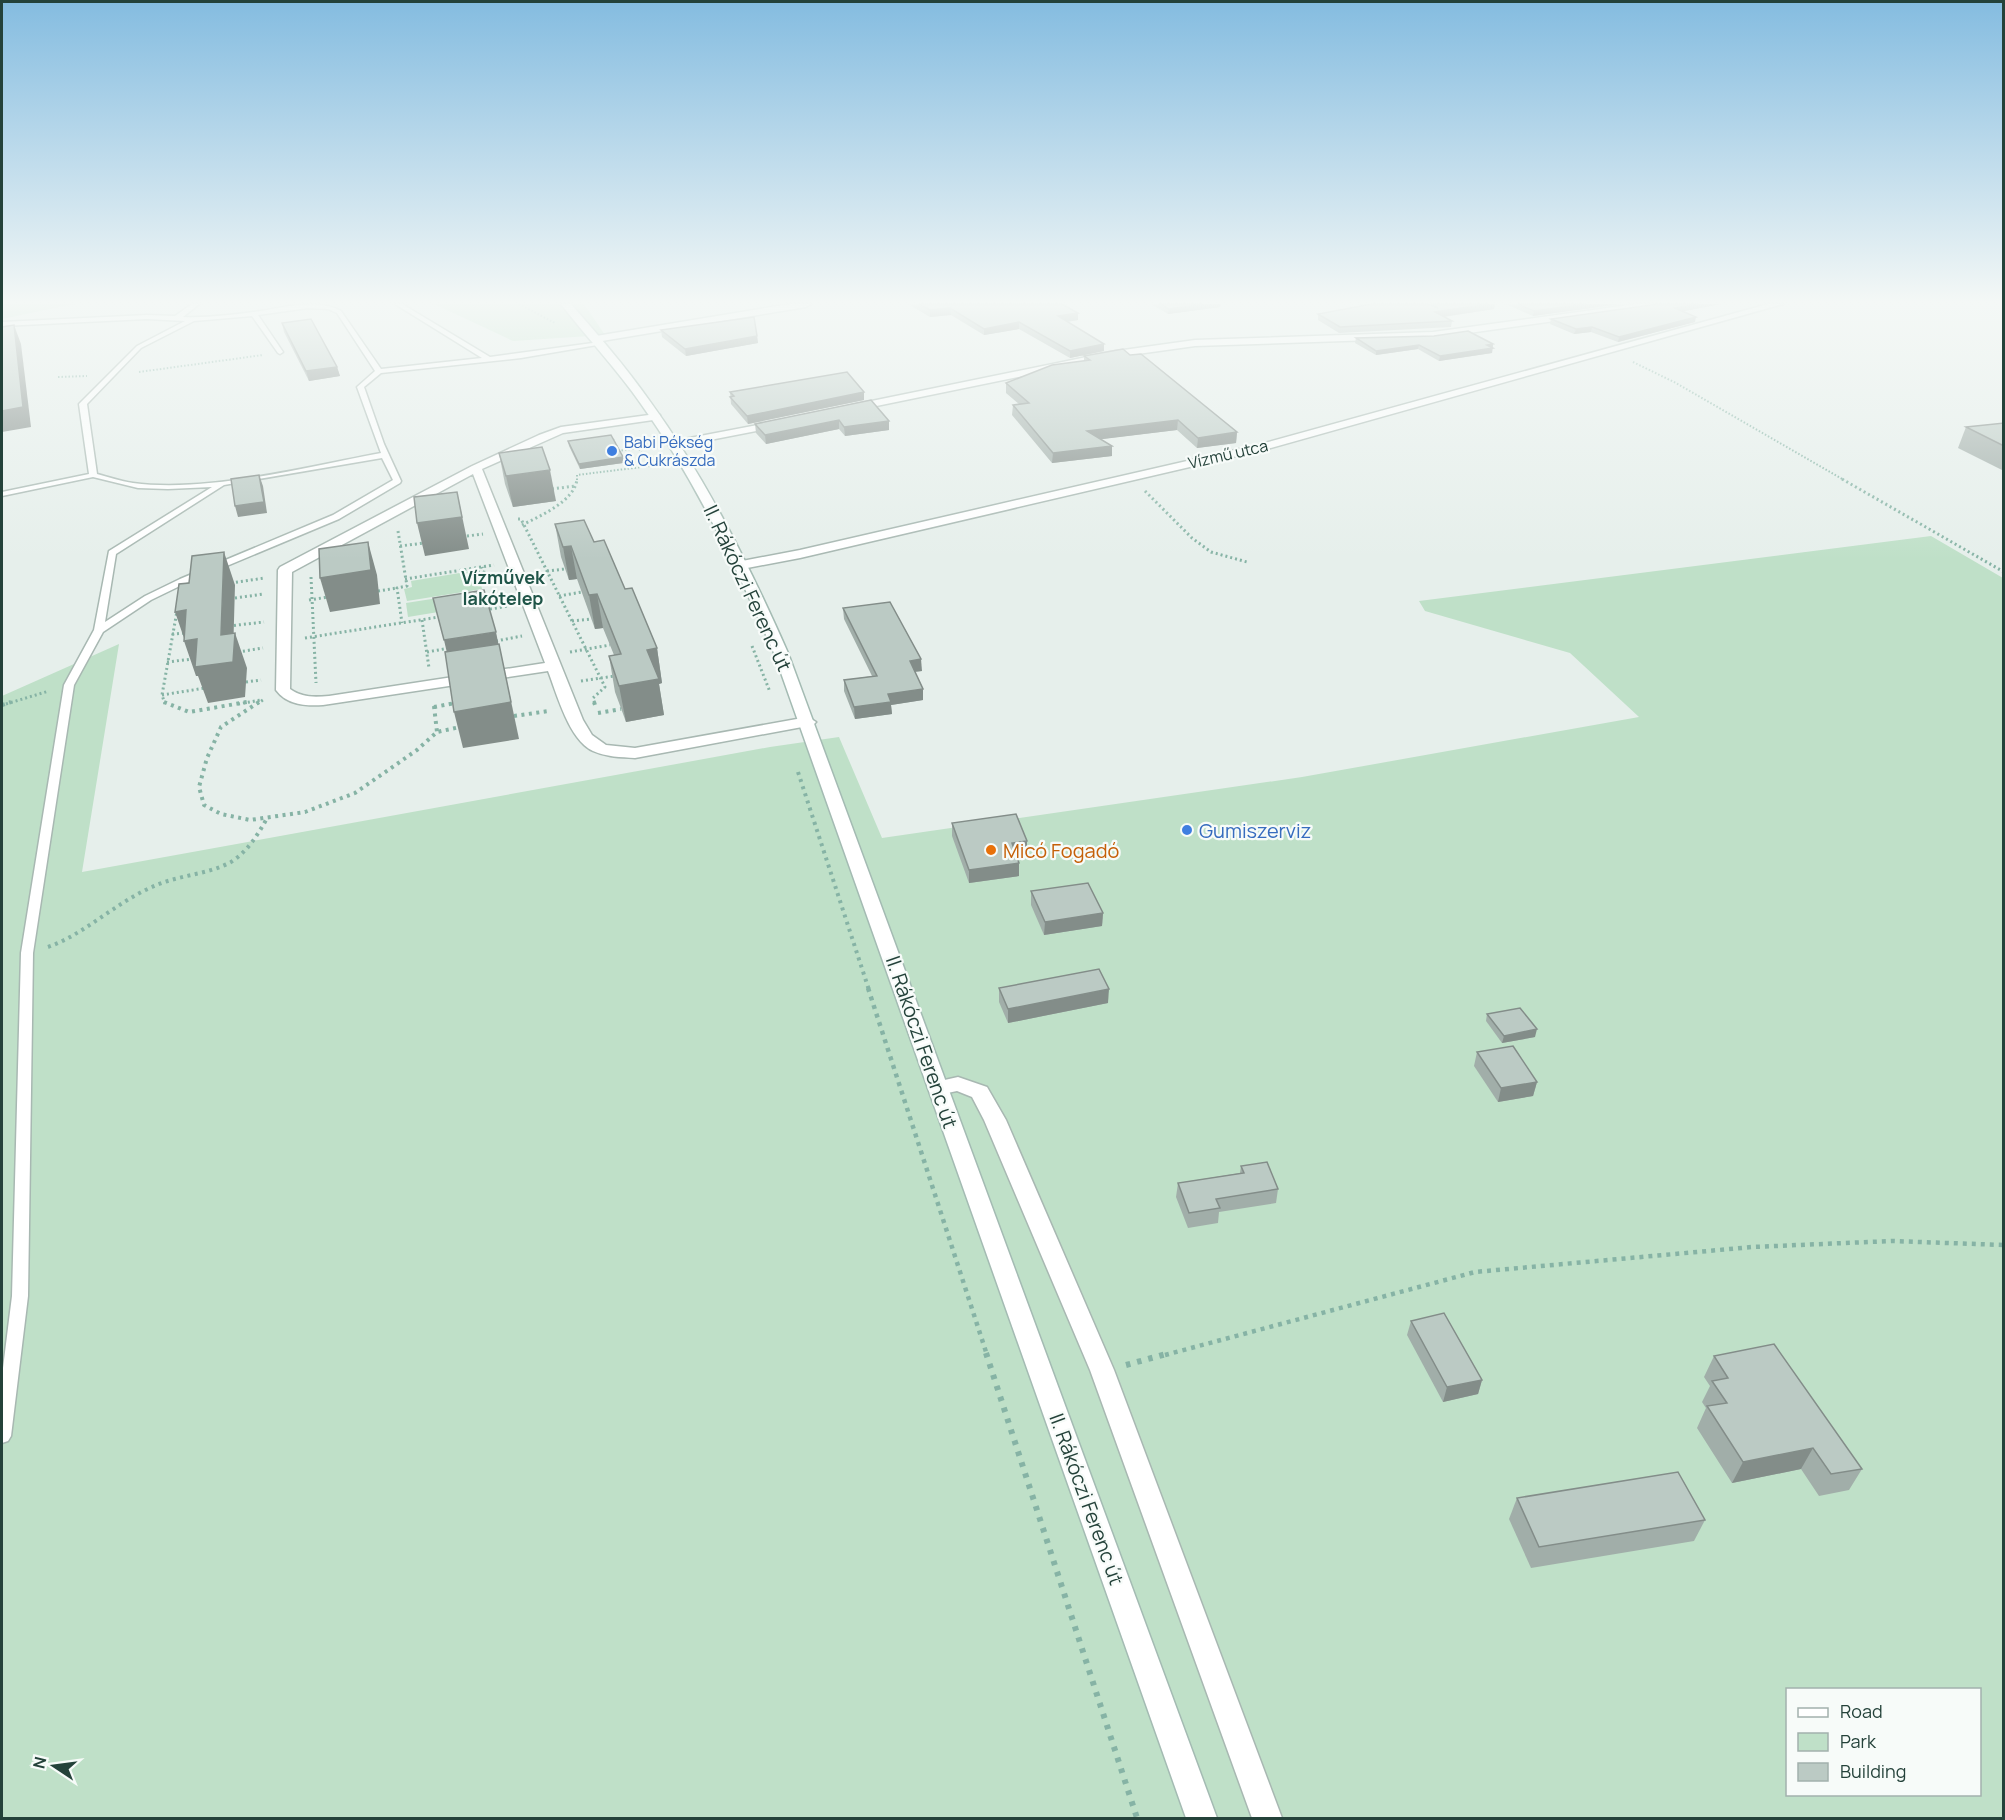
<svg xmlns="http://www.w3.org/2000/svg" width="2005" height="1820" font-family="Manrope,sans-serif">
	<style>
		.green { fill: #bfe0c8; fill-rule: evenodd }
		.lines { fill: none; stroke-linecap: round; stroke-linejoin: round }
		.service-casing { stroke: #a8b8b2; stroke-width: 3 }
		.minor-casing { stroke: #a8b8b2; stroke-width: 3 }
		.secondary-casing { stroke: #a4bbb3; stroke-width: 3 }
		.path-far4 { stroke: #86b3a5; stroke-width: 2; stroke-dasharray: 1.5 2; stroke-linecap: butt }
		.path-far3 { stroke: #86b3a5; stroke-width: 3; stroke-dasharray: 2 3; stroke-linecap: butt }
		.path-far2 { stroke: #86b3a5; stroke-width: 4; stroke-dasharray: 3 4.5; stroke-linecap: butt }
		.path-far1 { stroke: #86b3a5; stroke-width: 4.5; stroke-dasharray: 4 5; stroke-linecap: butt }
		.path { stroke: #86b3a5; stroke-width: 6; stroke-dasharray: 4.5 7; stroke-linecap: butt }
		.service { fill: #fff; fill-rule: evenodd }
		.minor { fill: #fff; fill-rule: evenodd }
		.secondary { fill: #fff; fill-rule: evenodd }
		.wall { fill: #a1aea9 }
		.shaded-wall { fill: #838d89 }
		.building { fill: #bbcac4; stroke: #838d89; stroke-width: 1.5 }
		.shop-dot { fill: #3f7fe0; stroke: #f7fbf9; stroke-width: 2 }
		.food-dot { fill: #e8710a; stroke: #f7fbf9; stroke-width: 2 }
		.labels { text-anchor: middle; dominant-baseline: central; stroke-width: 4.5; stroke-linejoin: round; paint-order: stroke }
		.far-shop-label { font-size: 16px; fill: #366cbe; stroke: #f7fbf9; text-anchor: start }
		.far-street-label { font-size: 16px; fill: #24423a; stroke: #f7fbf9 }
		.far-neighbourhood-label { font-size: 18px; font-weight: bold; fill: #1f5548; stroke: #f7fbf9 }
		.street-label { font-size: 20px; fill: #24423a; stroke: #f7fbf9 }
		.shop-label { font-size: 20px; fill: #366cbe; stroke: #f7fbf9; text-anchor: start }
		.food-label { font-size: 20px; fill: #c56008; stroke: #f7fbf9; text-anchor: start }
	</style>
	<rect width="100%" height="100%" fill="#e6efeb"/>
	<!-- green -->
	<g class="green">
		<path d="M2,304H74L2,319Z"/>
		<path d="M434,304H584L605,335L513,341Z"/>
		<path d="M1931,536L2003,578V1818H2V696L119,644L82,872L770,747L839,737L882,838L1302,777L1639,717L1570,653L1425,611L1419,601ZM1788,1690H1980V1794H1788Z"/>
		<path d="M478,570L482,589L407,601L404,589L412,587L411,581Z"/>
		<path d="M483,591L487,604L408,617L406,603Z"/>
	</g>
	<g class="lines">
		<!-- service casing -->
		<g class="service-casing">
			<path id="service" d="M192,304H199L183,317C206,318 230,315 253,312C282,309 314,297 341,311L381,369L482,358L395,304H402L490,357L600,342L603,344L521,358L381,373L364,387L384,444L401,481L400,483L339,519L186,583L151,600L103,632L74,685L33,953L28,1296L11,1436L8,1441L2,1443V1376L12,1296L21,953L64,685L94,630L109,551L212,487L168,489L138,488L93,477L2,496V492L89,474L79,404L137,346L185,321L147,319L2,326V322L147,315L175,316ZM308,308L328,309L337,313L375,371L357,387L381,453C306,467 207,493 133,483C120,481 109,477 97,474L87,404L141,348L194,321L252,316L278,353L280,354L283,352L258,315ZM382,458L393,480L333,515L180,579L145,596L105,622L116,554L224,485Z"/>
		</g>
		<!-- minor casing -->
		<g class="minor-casing">
			<g id="minor">
				<path d="M790,304H811L806,307L596,342L591,339L596,336Z"/>
				<path d="M1636,304H1661L1656,307L1433,338L1195,346L1116,357L852,411L847,408L852,405L1116,351L1195,340L1433,332Z"/>
				<path d="M1768,304H1783L1267,449L800,558L742,569L736,565L742,561L800,550L1261,444Z"/>
				<path d="M656,414L660,415V419L563,433L482,469L583,720L592,735L606,745L635,748L808,717L816,722L813,725L635,758C621,757 606,757 593,751C569,740 557,694 548,671L323,705C305,706 287,705 276,690L278,570L280,567L472,466L539,435L561,427ZM473,474L545,663L329,696C315,697 302,698 290,689L292,572Z"/>
				<path d="M778,421L782,422V426L674,447L668,444L674,441Z"/>
				<path d="M958,1077L987,1087L1006,1120L1114,1370L1282,1818H1252L1090,1370L984,1120L972,1097L957,1091L938,1095L931,1093L928,1088L931,1083Z"/>
			</g>
		</g>
		<!-- secondary casing -->
		<g class="secondary-casing">
			<path id="secondary" d="M561,304H571C598,335 625,366 649,400C706,478 749,565 788,653L1217,1818H1186L774,653C736,567 696,481 641,404C617,369 587,338 561,304Z"/>
		</g>
		<!-- path-far4 -->
		<g class="path-far4">
			<path d="M519,304L555,323"/>
			<path d="M1633,362L1676,383L1844,480"/>
			<path d="M139,372L263,355"/>
			<path d="M58,377L87,376"/>
			<path d="M632,437L644,457L662,465"/>
			<path d="M613,439L628,468"/>
			<path d="M618,451L638,448"/>
			<path d="M577,480V475L658,465"/>
		</g>
		<!-- path-far3 -->
		<g class="path-far3">
			<path d="M1842,479L2004,572"/>
			<path d="M552,489L575,486"/>
			<path d="M1145,491L1192,538L1211,552L1247,562"/>
			<path d="M518,519H521L605,687L593,698L595,704"/>
			<path d="M522,525C540,516 575,501 577,479"/>
			<path d="M398,531L407,586L397,588L402,623"/>
			<path d="M467,536L483,534"/>
			<path d="M400,546L424,543"/>
			<path d="M547,571L565,569"/>
			<path d="M478,572H484L482,567"/>
			<path d="M311,577L316,683"/>
			<path d="M405,579L494,565"/>
			<path d="M231,583L265,578"/>
			<path d="M378,591L397,588"/>
			<path d="M559,596L582,592"/>
			<path d="M235,598L264,594"/>
			<path d="M309,600L328,597"/>
			<path d="M485,610L508,606"/>
			<path d="M422,620L429,668"/>
			<path d="M572,621L592,619"/>
			<path d="M229,626L264,622"/>
			<path d="M172,634L186,633"/>
			<path d="M305,638L439,617"/>
			<path d="M496,641L522,636"/>
			<path d="M752,646L770,692"/>
			<path d="M238,652L263,648"/>
			<path d="M427,652L444,649"/>
			<path d="M570,652L610,645"/>
			<path d="M167,662L193,659"/>
			<path d="M581,681L615,676"/>
			<path d="M246,682L261,680"/>
			<path d="M162,695L205,688"/>
			<path d="M6,704L49,691"/>
			<path d="M165,704L162,695L177,611"/>
			<path d="M238,704L261,700"/>
			<path d="M257,704L263,700"/>
			<path d="M450,704L455,703"/>
		</g>
		<!-- path-far2 -->
		<g class="path-far2">
			<path d="M164,702L189,712L247,702"/>
			<path d="M259,702L221,727L207,758L199,787L204,805L221,814L250,820L305,812L355,793L417,750L437,732L460,727"/>
			<path d="M594,702L595,705"/>
			<path d="M2,705L11,702"/>
			<path d="M434,706L437,732"/>
			<path d="M434,707L455,703"/>
			<path d="M598,713L621,709"/>
			<path d="M514,716L549,711"/>
			<path d="M798,772L869,990"/>
			<path d="M48,947C85,934 115,903 152,887C177,875 207,875 231,862C247,852 257,836 266,820"/>
		</g>
		<!-- path-far1 -->
		<g class="path-far1">
			<path d="M868,988L987,1355"/>
			<path d="M1165,1355L1475,1272L1752,1247L1892,1241L2004,1245"/>
		</g>
		<!-- path -->
		<g class="path">
			<path d="M986,1353L1137,1818"/>
			<path d="M1126,1365L1170,1353"/>
		</g>
		<!-- service -->
		<use href="#service" class="service"/>
		<!-- minor -->
		<use href="#minor" class="minor"/>
		<!-- secondary -->
		<use href="#secondary" class="secondary"/>
	</g>
	<!-- wall -->
	<g class="wall">
		<path d="M908,304H1062L1078,320L1067,322L1104,344V351L1070,358L1019,329L984,335L951,315L930,317Z"/>
		<path d="M1151,304H1221L1220,307L1168,314Z"/>
		<path d="M1358,304H1495L1494,309L1444,317L1452,321L1451,327L1339,333L1318,320V314L1362,306Z"/>
		<path d="M1506,304H1620L1533,316Z"/>
		<path d="M1658,304H1721L1683,311L1695,322L1618,342L1591,332L1574,334L1550,324L1551,319Z"/>
		<path d="M282,323L337,367L340,376L309,381L284,332Z"/>
		<path d="M661,330L757,336L758,343L686,356L662,337Z"/>
		<path d="M1356,338L1493,344L1492,353L1439,361L1418,349L1376,355L1355,343Z"/>
		<path d="M1084,356L1237,432L1236,443L1197,448L1177,430L1101,439L1112,446V456L1052,463L1012,415L1013,405L1019,404L1006,393V383L1084,361Z"/>
		<path d="M730,392L864,400L748,424L731,404Z"/>
		<path d="M871,400L889,430L845,436L839,429L766,444L756,433L755,424Z"/>
		<path d="M2004,423V471L1958,448L1966,427Z"/>
		<path d="M568,441L623,463L580,469L569,446Z"/>
		<path d="M499,453L556,501L513,507L505,484Z"/>
		<path d="M555,524L594,542L625,589L657,648L662,683L659,684L664,715L626,722L615,692L609,656L614,655L603,628L595,629L577,579L569,580L561,557Z"/>
		<path d="M843,608L922,671L915,672L923,700L891,705L892,714L855,719L844,691V680L872,676L844,619Z"/>
		<path d="M952,823L1027,855L1017,856L1019,876L969,883L952,836Z"/>
		<path d="M1031,891L1103,913L1102,926L1044,935L1031,905Z"/>
		<path d="M999,988L1108,1003L1008,1023L999,1002Z"/>
		<path d="M1487,1014L1535,1037L1502,1043L1486,1021Z"/>
		<path d="M1477,1052L1537,1082L1533,1096L1498,1102L1474,1066Z"/>
		<path d="M1241,1166L1278,1189L1276,1203L1219,1212L1218,1223L1188,1228L1176,1197L1178,1183L1240,1173Z"/>
		<path d="M1411,1321L1482,1380L1478,1394L1443,1402L1407,1335Z"/>
		<path d="M1714,1356L1862,1469L1849,1490L1819,1496L1801,1469L1732,1483L1697,1428L1706,1408L1702,1402L1710,1386L1704,1377Z"/>
		<path d="M1517,1498L1705,1520L1694,1541L1531,1568L1509,1519Z"/>
	</g>
	<!-- shaded-wall -->
	<g class="shaded-wall">
		<path d="M1203,304H1221L1220,307L1168,314L1169,309Z"/>
		<path d="M1489,304H1495L1494,309L1434,318L1435,312Z"/>
		<path d="M1586,304H1620L1533,316L1534,311Z"/>
		<path d="M1698,304H1721L1674,313L1675,308Z"/>
		<path d="M950,308L951,315L930,317V310Z"/>
		<path d="M1078,313V320L1058,323V316Z"/>
		<path d="M1696,317L1695,322L1618,342L1619,337Z"/>
		<path d="M1019,322V329L984,335V329Z"/>
		<path d="M14,325L21,344L31,427L2,432V411Z"/>
		<path d="M1592,327L1591,332L1574,334L1576,329Z"/>
		<path d="M757,336L758,343L686,356L685,349Z"/>
		<path d="M1104,344V351L1070,358V351Z"/>
		<path d="M1493,344L1492,353L1439,361L1440,356Z"/>
		<path d="M1419,345L1418,349L1376,355V351Z"/>
		<path d="M337,367L340,376L309,381L306,371Z"/>
		<path d="M864,392V400L748,424L747,416Z"/>
		<path d="M839,420V429L766,444L765,435Z"/>
		<path d="M1178,420L1177,430L1087,441V431Z"/>
		<path d="M889,421V430L845,436L844,427Z"/>
		<path d="M1237,432L1236,443L1197,448L1198,438Z"/>
		<path d="M1112,446V456L1052,463L1053,453Z"/>
		<path d="M623,457V463L580,469L579,464Z"/>
		<path d="M550,470L556,501L513,507L506,476Z"/>
		<path d="M259,475L263,486L267,513L238,517L235,506Z"/>
		<path d="M457,492L469,549L425,556L417,523Z"/>
		<path d="M368,542L377,575L380,604L330,612L320,578Z"/>
		<path d="M571,546L577,579L569,580L563,547Z"/>
		<path d="M224,552L235,585L233,656L235,633L247,668L245,697L208,703L198,676H196L184,641H185L175,612L186,610L221,635Z"/>
		<path d="M597,594L603,628L595,629L589,595Z"/>
		<path d="M496,632L503,667L452,675L444,640Z"/>
		<path d="M499,644L519,739L463,748L454,712Z"/>
		<path d="M657,648L662,683L659,684L664,715L626,722L619,686L647,650Z"/>
		<path d="M921,659L922,671L911,672L910,661Z"/>
		<path d="M923,689V700L891,705L892,714L855,719L854,707L888,694Z"/>
		<path d="M1027,841V855L1012,857V843Z"/>
		<path d="M1019,863V876L969,883V870Z"/>
		<path d="M1103,913L1102,926L1044,935L1045,922Z"/>
		<path d="M1109,989L1108,1003L1008,1023V1009Z"/>
		<path d="M1537,1029L1535,1037L1502,1043L1504,1036Z"/>
		<path d="M1537,1082L1533,1096L1498,1102L1501,1088Z"/>
		<path d="M1482,1380L1478,1394L1443,1402L1447,1387Z"/>
		<path d="M1813,1448L1801,1469L1732,1483L1743,1462Z"/>
	</g>
	<!-- building -->
	<g class="building">
		<path d="M919,304H1062L1078,313L1058,316L1104,344L1070,351L1019,322L984,329L950,308L930,310Z"/>
		<path d="M1160,304H1203L1169,309Z"/>
		<path d="M1372,304H1428L1438,308L1433,304H1489L1435,312L1452,321L1340,327L1318,314Z"/>
		<path d="M1518,304H1586L1534,311Z"/>
		<path d="M1658,304H1698L1675,308L1696,317L1619,337L1592,327L1576,329L1551,319Z"/>
		<path d="M754,317L757,336L685,349L661,330Z"/>
		<path d="M311,319L337,367L306,371L282,323Z"/>
		<path d="M14,325L23,407L2,411V327Z"/>
		<path d="M1468,331L1493,344L1487,345L1493,348L1440,356L1419,345L1376,351L1356,338L1434,336Z"/>
		<path d="M1123,349L1130,355L1141,354L1237,432L1198,438L1178,420L1087,431L1112,446L1053,453L1013,405L1029,403L1006,383L1052,365L1090,360L1084,356Z"/>
		<path d="M847,372L864,392L747,416L730,397L734,396L730,392Z"/>
		<path d="M871,400L889,421L844,427L839,420L765,435L755,424Z"/>
		<path d="M2004,423V446L1966,427Z"/>
		<path d="M611,435L623,457L579,464L568,441Z"/>
		<path d="M542,447L550,470L506,476L499,453Z"/>
		<path d="M259,475L264,502L235,506L231,479Z"/>
		<path d="M457,492L462,517L417,523L414,497Z"/>
		<path d="M584,520L594,542L604,540L625,589L632,588L657,648L647,650L659,679L619,686L609,656L621,654L597,594L589,595L571,546L563,547L555,524Z"/>
		<path d="M368,542L371,570L320,578L319,549Z"/>
		<path d="M224,552L221,635L235,633L233,662L195,667L197,639L184,641L186,610L175,612L179,584L189,583L192,556Z"/>
		<path d="M484,590L496,632L444,640L433,598Z"/>
		<path d="M890,602L921,659L910,661L923,689L888,694L891,702L854,707L844,680L877,676L843,608Z"/>
		<path d="M499,644L511,702L454,712L445,652Z"/>
		<path d="M1016,814L1027,841L1012,843L1019,863L969,870L952,823Z"/>
		<path d="M1088,883L1103,913L1045,922L1031,891Z"/>
		<path d="M1099,969L1109,989L1008,1009L999,988Z"/>
		<path d="M1520,1008L1537,1029L1504,1036L1487,1014Z"/>
		<path d="M1513,1046L1537,1082L1501,1088L1477,1052Z"/>
		<path d="M1267,1162L1278,1189L1216,1199L1220,1208L1189,1213L1178,1183L1244,1173L1241,1166Z"/>
		<path d="M1444,1313L1482,1380L1447,1387L1411,1321Z"/>
		<path d="M1774,1344L1862,1469L1831,1474L1813,1448L1743,1462L1707,1406L1727,1403L1712,1381L1728,1378L1714,1356Z"/>
		<path d="M1678,1472L1705,1520L1539,1547L1517,1498Z"/>
	</g>
	<!-- sky -->
	<linearGradient id="sky" x2="0" y2="1"><stop stop-color="#84bce0"/><stop offset="0.54" stop-color="#f4f8f6"/><stop offset="1" stop-color="#f4f8f6" stop-opacity="0"/></linearGradient>
	<rect width="2005" height="559" fill="url(#sky)"/>
	<!-- markers -->
	<g class="shop-dot">
		<circle cx="612" cy="451" r="6"/>
		<circle cx="1187" cy="830" r="6"/>
	</g>
	<circle class="food-dot" cx="991" cy="850" r="6"/>
	<g class="labels">
		<!-- far-shop labels -->
		<g class="far-shop-label">
			<text x="624" y="442">Babi Pékség<tspan x="624" dy="18">&amp; Cukrászda</tspan></text>
		</g>
		<!-- far-street labels -->
		<g class="far-street-label">
			<text transform="translate(1228 454) rotate(-13)">Vízmű utca</text>
		</g>
		<!-- far-neighbourhood labels -->
		<g class="far-neighbourhood-label">
			<text x="503" y="577">Vízművek<tspan x="503" dy="21">lakótelep</tspan></text>
		</g>
		<!-- street labels -->
		<g class="street-label">
			<text transform="translate(748 588) rotate(65)">II. Rákóczi Ferenc út</text>
			<text transform="translate(922 1042) rotate(71)">II. Rákóczi Ferenc út</text>
			<text transform="translate(1087 1499) rotate(70)">II. Rákóczi Ferenc út</text>
		</g>
		<!-- shop labels -->
		<g class="shop-label">
			<text x="1199" y="830">Gumiszerviz</text>
		</g>
		<!-- food labels -->
		<g class="food-label">
			<text x="1003" y="850">Micó Fogadó</text>
		</g>
	</g>
	<!-- border -->
	<rect width="2005" height="1820" fill="none" stroke="#24423a" stroke-width="6"/>
	<!-- legend -->
	<rect x="1786" y="1688" width="195" height="108" fill="#f7fbf9" stroke="#a3b1ad" stroke-width="1.5"/>
	<rect x="1798" y="1708" width="30" height="9" fill="#ffffff" stroke="#a3b1ad" stroke-width="1.5"/>
	<text x="1840" y="1718" font-size="18" fill="#24423a">Road</text>
	<rect x="1798" y="1733" width="30" height="18" fill="#bfe0c8" stroke="#a3b1ad" stroke-width="1.5"/>
	<text x="1840" y="1748" font-size="18" fill="#24423a">Park</text>
	<rect x="1798" y="1763" width="30" height="18" fill="#bbcac4" stroke="#a3b1ad" stroke-width="1.5"/>
	<text x="1840" y="1778" font-size="18" fill="#24423a">Building</text>
	<!-- north arrow -->
	<g transform="translate(54 1766) rotate(283)" stroke="#f7fbf9" stroke-width="4.5" paint-order="stroke">
	<path d="M0-4.5L10 22L0 15L-10 22Z" fill="#24423a"/>
	<text y="-9" font-size="16" font-weight="bold" text-anchor="middle" fill="#24423a">N</text>
	</g>
</svg>
